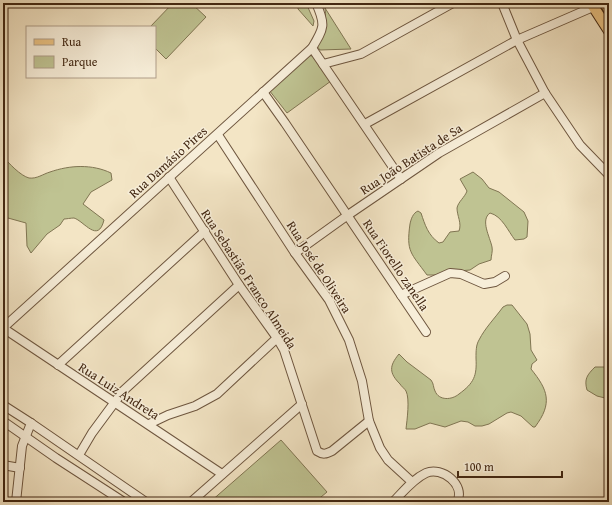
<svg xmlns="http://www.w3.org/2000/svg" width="612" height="505" font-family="'Gentium Book Plus',serif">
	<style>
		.green { fill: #bfc392; stroke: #807552 }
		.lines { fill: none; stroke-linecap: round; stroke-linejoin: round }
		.minor-casing { stroke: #6e563f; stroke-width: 10 }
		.major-casing { stroke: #422712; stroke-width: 12 }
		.minor { stroke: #f7eed9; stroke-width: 8 }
		.major { stroke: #eac282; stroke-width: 10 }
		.labels { text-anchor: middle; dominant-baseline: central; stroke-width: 3; stroke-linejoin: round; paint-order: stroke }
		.street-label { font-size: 13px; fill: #422712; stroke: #f7eed9 }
	</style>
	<rect width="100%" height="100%" fill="#f3e5c5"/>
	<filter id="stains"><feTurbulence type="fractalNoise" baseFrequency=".005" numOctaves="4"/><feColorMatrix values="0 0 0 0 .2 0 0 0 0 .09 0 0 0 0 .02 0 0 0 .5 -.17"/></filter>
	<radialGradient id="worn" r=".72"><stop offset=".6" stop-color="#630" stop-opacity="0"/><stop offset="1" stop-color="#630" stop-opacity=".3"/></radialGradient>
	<!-- green -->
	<g class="green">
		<path d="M173,3H191L206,17L166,59L155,48V27H150Z"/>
		<path d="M298,3H306L314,21L313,26L298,9Z"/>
		<path d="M325,8L351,49L320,50L316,45C323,32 327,23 325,8Z"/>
		<path d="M305,55L313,56L331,81L287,113L269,90Z"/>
		<path d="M3,156C8,163 21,176 29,178C37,179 43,174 50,172C70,165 92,164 111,173L112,180L91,192L83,204L104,220C98,244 84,221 74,218C71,218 66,219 64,219L60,225L47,234L31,253L27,246L26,223L8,218L3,214Z"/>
		<path d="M473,172L482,179L489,188L499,192L524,212L528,221L527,237L524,239L515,240C508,231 502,216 490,213C480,220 490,237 492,247C493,251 491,256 491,260L479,264L470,270L459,271L444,275H427C411,253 406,252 410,224C411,219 413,213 418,211L421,213C425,225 428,235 439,243L443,242L450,232L459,231C462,223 457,216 457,208C458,202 465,197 467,191L460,179Z"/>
		<path d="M507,305H512L527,324L530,334L531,350L537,360L532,364L531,369C548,390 553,403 535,427H533L521,416L511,412L507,413L489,424L482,426H475L468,422L461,421L445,427L430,423L415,429H406C407,420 410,399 406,391C405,389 401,386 400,384C389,373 389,366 399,354L407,362L431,380C434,384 433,387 435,391C439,401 452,400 459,394C474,383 477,376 476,358C476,351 476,345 479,340C485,328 495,318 503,307Z"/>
		<path d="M595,367H609V399L597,396L587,390C584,379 587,375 595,367Z"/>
		<path d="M281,440L327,492L315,502H210Z"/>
	</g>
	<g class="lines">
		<!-- minor casing -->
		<g class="minor-casing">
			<g id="minor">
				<path d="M502,3L517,40L545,93L580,145L609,175"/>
				<path d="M312,48L401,179"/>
				<path d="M323,64L361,54L453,3"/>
				<path d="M263,92L285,123L426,332"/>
				<path d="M365,124L517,40L593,7"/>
				<path d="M218,135L295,253L329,300L349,340L362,381L369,421L380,448L388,460L412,482"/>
				<path d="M169,177L239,285L277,338L284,350L317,451C323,455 326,454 332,451L369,421"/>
				<path d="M295,253L348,215L439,153L545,93"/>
				<path d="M401,295L450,273L461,274L484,284L495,282L505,276"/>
				<path d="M3,328L312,48C324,28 326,25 316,3"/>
				<path d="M3,328L222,474"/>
				<path d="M58,365L205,231"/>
				<path d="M3,405L31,423L146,502"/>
				<path d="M3,421L56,458L124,502"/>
				<path d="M149,424L168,415L195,406L217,394L277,338"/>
				<path d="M79,455L92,433L123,391L239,285"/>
				<path d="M3,465L20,468"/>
				<path d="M16,502L22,446L31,423"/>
				<path d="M191,502L302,404"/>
				<path d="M393,502C403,492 413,479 426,473C442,466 466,485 457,502"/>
			</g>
		</g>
		<!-- major casing -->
		<g class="major-casing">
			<g id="major">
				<path d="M591,3L609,31"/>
				<path d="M605,3L609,10"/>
			</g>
		</g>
		<!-- minor -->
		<use href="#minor" class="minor"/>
		<!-- major -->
		<use href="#major" class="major"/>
	</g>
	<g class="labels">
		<!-- street labels -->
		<g class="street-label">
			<text transform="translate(411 159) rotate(-33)">Rua João Batista de Sa</text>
			<text transform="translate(168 162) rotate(-42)">Rua Damásio Pires</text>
			<text transform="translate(396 265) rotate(56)">Rua Fiorello zanella</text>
			<text transform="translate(319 267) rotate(57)">Rua José de Oliveira</text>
			<text transform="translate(249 279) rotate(57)">Rua Sebastião Franco Almeida</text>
			<text transform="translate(119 391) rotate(33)">Rua Luiz Andreta</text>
		</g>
	</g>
	<!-- margin -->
	<rect width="612" height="505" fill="none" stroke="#f3e5c5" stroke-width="16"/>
	<rect x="4" y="4" width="604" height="497" fill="none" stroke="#422712" stroke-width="2"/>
	<rect x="8" y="8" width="596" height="489" fill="none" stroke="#422712"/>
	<!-- legend -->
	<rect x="26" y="26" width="130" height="52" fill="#f7eed9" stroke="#af9e89"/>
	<rect x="34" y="39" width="20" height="6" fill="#eac282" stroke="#af9e89"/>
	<text x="62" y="46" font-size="12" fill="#422712">Rua</text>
	<rect x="34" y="56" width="20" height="12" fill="#bfc392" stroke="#af9e89"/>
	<text x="62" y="66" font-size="12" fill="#422712">Parque</text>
	<!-- scale -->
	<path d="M458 471v6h104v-6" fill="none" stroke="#422712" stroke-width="2"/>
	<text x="464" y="471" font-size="12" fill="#422712" stroke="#f7eed9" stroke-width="3" paint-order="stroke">100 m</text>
	<rect width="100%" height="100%" filter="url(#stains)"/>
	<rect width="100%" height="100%" fill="url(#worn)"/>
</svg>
